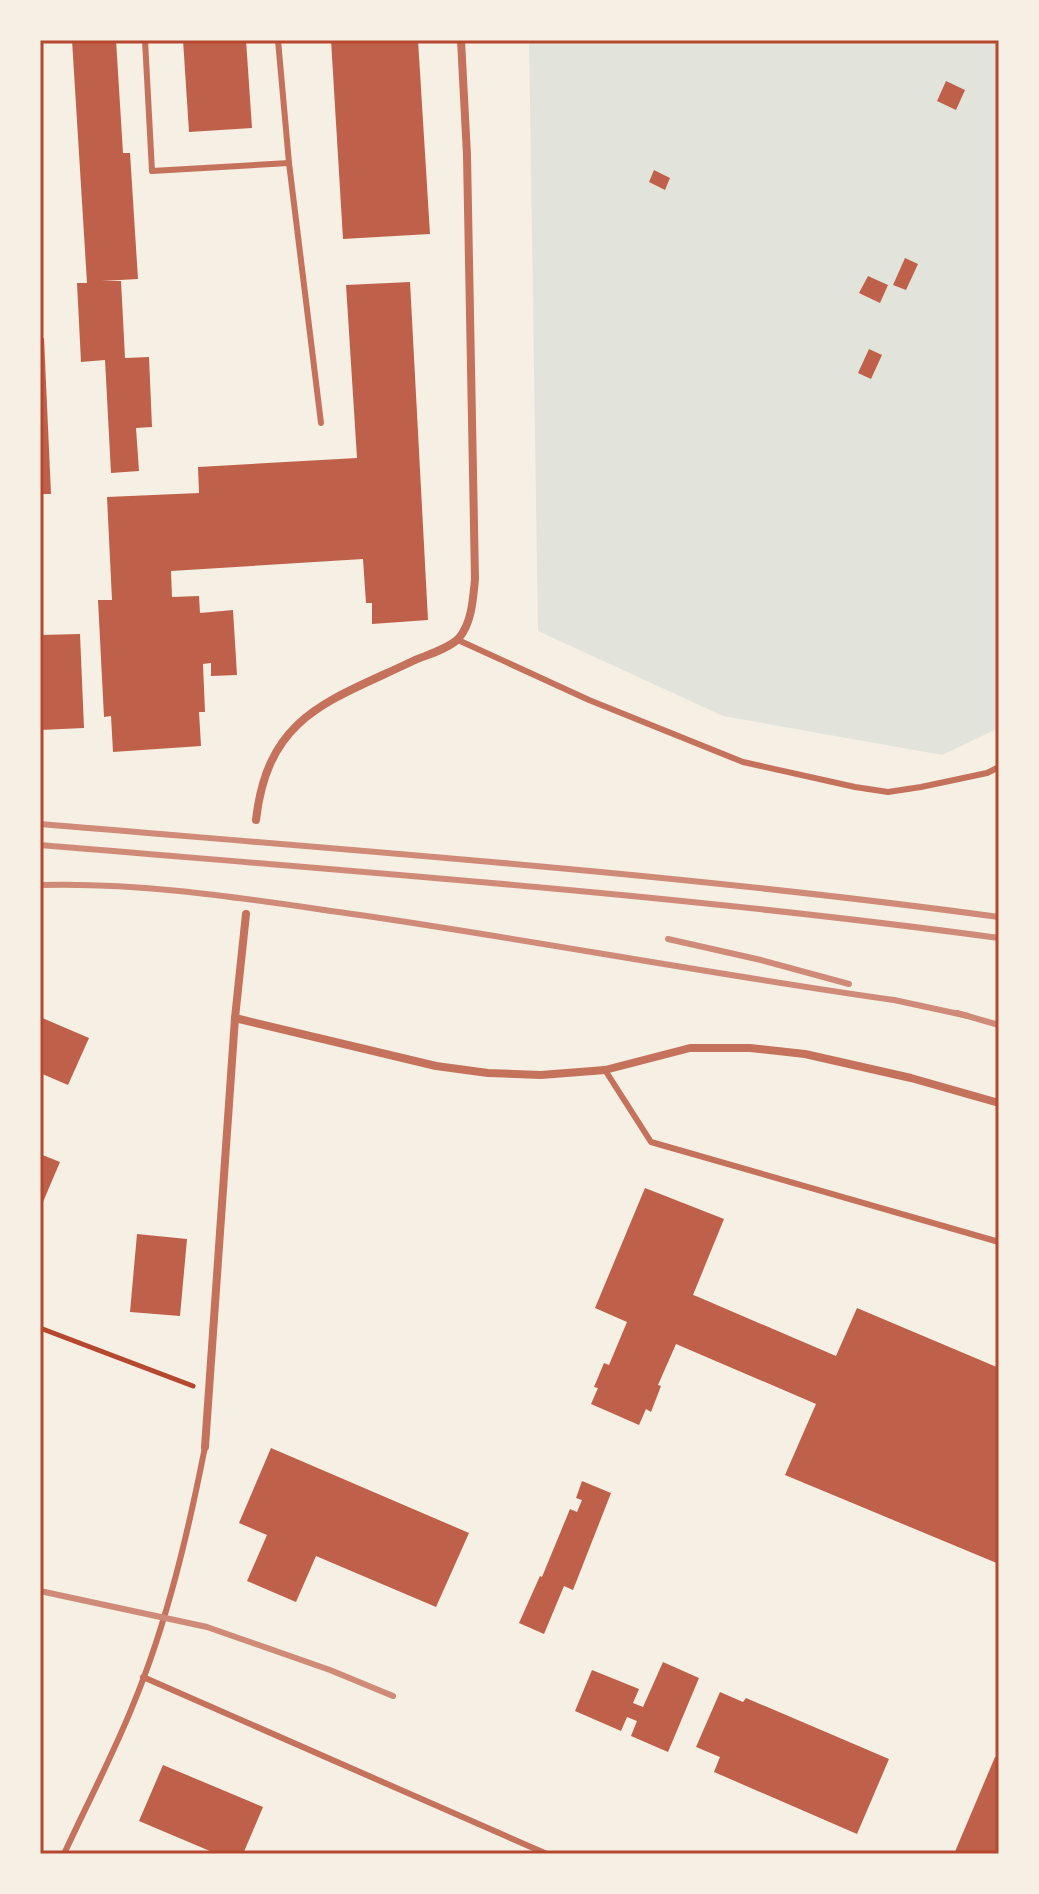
<svg xmlns="http://www.w3.org/2000/svg" width="1039" height="1894" font-family="Overpass,sans-serif">
	<style>
		.green { fill: #e2e4dc }
		.building { fill: #bf614a }
		.lines { fill: none; stroke-linecap: round; stroke-linejoin: round }
		.path { stroke: #b5482f; stroke-width: 5 }
		.service { stroke: #c5725c; stroke-width: 6 }
		.minor { stroke: #c5725c; stroke-width: 8 }
		.rail { stroke: #cf8b77; stroke-width: 6 }
		.neatline { fill: none; stroke: #b5482f; stroke-width: 3 }
	</style>
	<rect width="100%" height="100%" fill="#f6efe4"/>
	<!-- green -->
	<path class="green" d="M529,40H999V728L942,755L723,716L538,631Z"/>
	<!-- building -->
	<g class="building">
		<path d="M72,40H116L123,153H130L138,279L102,281H121L125,358L149,357L152,427L136,428L139,471L111,473L105,360L81,362L77,283H87Z"/>
		<path d="M183,40H246L252,128L189,132Z"/>
		<path d="M331,40H418L430,234L343,239Z"/>
		<path d="M946,81L965,90L956,110L937,101Z"/>
		<path d="M654,170L670,178L665,190L649,182Z"/>
		<path d="M905,258L918,264L906,290L893,285Z"/>
		<path d="M868,276L888,285L880,303L859,293Z"/>
		<path d="M410,282L428,620L372,624V603H366L363,559L171,571L172,597L199,596L200,613L233,610L237,675L211,676V663L203,664L205,712H199L201,746L113,752L111,716L104,717L98,600H112L107,497L199,493L198,467L357,458L346,285Z"/>
		<path d="M40,338H44L51,494H40Z"/>
		<path d="M869,349L882,355L871,379L858,373Z"/>
		<path d="M80,634L84,728L40,730V635Z"/>
		<path d="M40,1017L89,1038L68,1085L40,1073Z"/>
		<path d="M40,1154L60,1162L40,1209Z"/>
		<path d="M645,1188L724,1219L693,1295L696,1296L836,1356L857,1308L999,1368V1564L785,1475L816,1404L676,1344L658,1385L661,1386L651,1412L646,1409L639,1425L591,1404L598,1388L594,1387L604,1363L609,1365L627,1322L595,1308Z"/>
		<path d="M137,1234L187,1239L180,1316L130,1312Z"/>
		<path d="M271,1448L469,1533L436,1607L316,1556L296,1602L247,1581L267,1535L239,1523Z"/>
		<path d="M582,1481L611,1493L573,1590L564,1586L544,1634L519,1623L540,1576L542,1577L570,1509L577,1512L582,1500L576,1498Z"/>
		<path d="M663,1662L699,1678L668,1752L631,1736L637,1721L627,1717L621,1731L575,1711L592,1670L639,1689L633,1703L643,1707Z"/>
		<path d="M720,1692L743,1702L746,1698L889,1759L857,1834L714,1772L720,1757L696,1747Z"/>
		<path d="M995,1757L999,1759V1854H954Z"/>
		<path d="M163,1765L263,1807L243,1854H217L139,1821Z"/>
	</g>
	<g class="lines">
		<!-- path -->
		<path class="path" d="M40,1328L193,1386"/>
		<!-- service -->
		<g class="service">
			<path d="M145,40L152,171L289,163"/>
			<path d="M278,40L289,163L321,423"/>
			<path d="M458,640L589,700L743,762L855,787L888,792L921,787L987,773L999,767"/>
			<path d="M605,1070L651,1142L999,1242"/>
			<path d="M143,1677L547,1854"/>
			<path d="M64,1854C87,1804 113,1755 133,1705C167,1623 188,1533 205,1447"/>
		</g>
		<!-- minor -->
		<g class="minor">
			<path d="M256,820C268,714 330,701 415,660C427,655 450,648 459,638C472,622 473,599 475,579L467,155L461,40"/>
			<path d="M235,1018L436,1066L488,1073L541,1075L605,1070L690,1048H750L805,1054L911,1078L999,1103"/>
			<path d="M205,1447L235,1018L246,914"/>
		</g>
		<!-- rail -->
		<g class="rail">
			<path d="M40,824C360,851 681,874 999,917"/>
			<path d="M40,845C360,872 681,895 999,938"/>
			<path d="M40,885C148,882 253,900 360,915C538,941 716,975 894,1000L968,1016"/>
			<path d="M668,939L761,960L849,984"/>
			<path d="M957,1013L999,1025"/>
			<path d="M40,1591L207,1627L330,1670L393,1696"/>
		</g>
	</g>
	<!-- border -->
	<rect width="1039" height="1894" fill="none" stroke="#f6efe4" stroke-width="84"/>
	<rect x="42" y="42" width="955" height="1810" class="neatline"/>
</svg>
